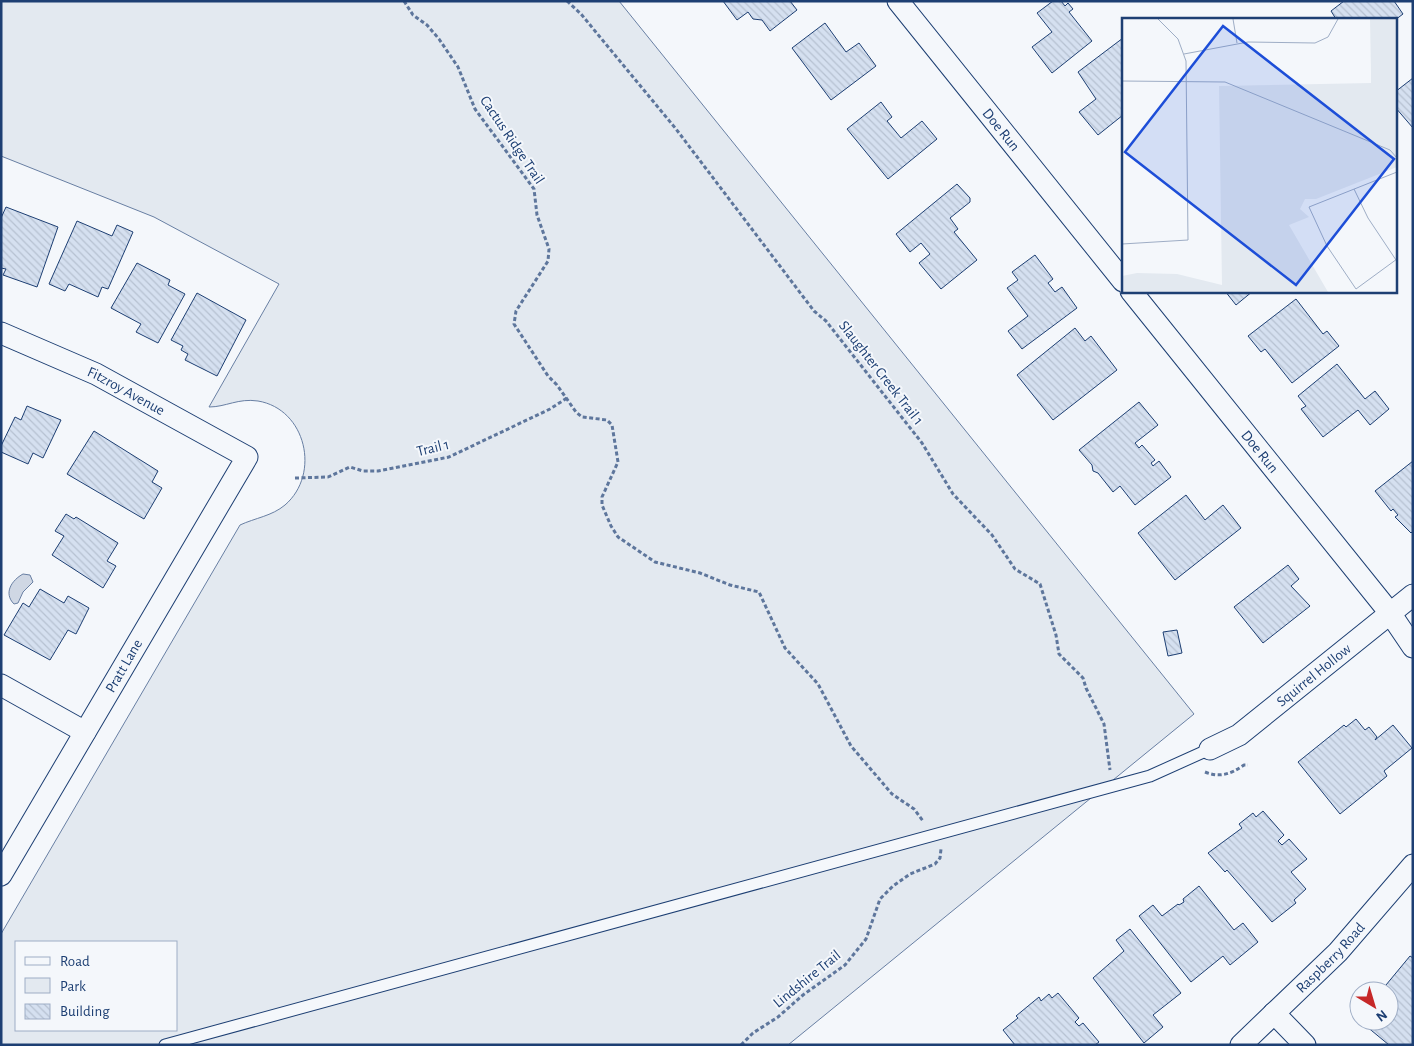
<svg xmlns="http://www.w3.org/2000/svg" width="1414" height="1046" font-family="'Alegreya Sans',sans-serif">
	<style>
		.park { fill: #e3e9f0; stroke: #687fa3; fill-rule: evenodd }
		.water { fill: #cfd7e4; stroke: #687fa3 }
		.building { fill: url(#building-back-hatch); stroke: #1d3f73 }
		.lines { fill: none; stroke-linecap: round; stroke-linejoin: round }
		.service-casing { stroke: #1d3f73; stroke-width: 13 }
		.minor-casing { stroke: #1d3f73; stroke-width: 23 }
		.path { stroke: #5e769c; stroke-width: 3; stroke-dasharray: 4 2.5; stroke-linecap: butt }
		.service { stroke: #f4f7fb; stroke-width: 11 }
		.minor { stroke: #f4f7fb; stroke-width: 21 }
		.labels { text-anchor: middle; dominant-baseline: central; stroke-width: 4; stroke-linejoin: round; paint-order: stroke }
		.street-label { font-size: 15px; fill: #1d3f73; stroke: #f4f7fb }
		.inset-road { fill: none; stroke: #9eadc5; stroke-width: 1 }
		.view { fill: #1d4ed8; fill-opacity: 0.15; stroke: #1d4ed8; stroke-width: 2.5 }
		.inset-edge { fill: none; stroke: #1d3f73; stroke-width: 2.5 }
	</style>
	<defs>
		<pattern id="building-back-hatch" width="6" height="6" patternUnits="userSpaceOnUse" patternTransform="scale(1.25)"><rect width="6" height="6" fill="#d5e0f0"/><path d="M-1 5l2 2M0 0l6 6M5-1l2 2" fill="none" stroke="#b6c1d1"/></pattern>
	</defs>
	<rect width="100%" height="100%" fill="#f4f7fb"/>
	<!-- park -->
	<path class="park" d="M1,1H619L1194,714L788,1045H1V934L240,525C255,518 272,516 285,505C321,474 306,409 258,401C238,398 226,407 209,407L279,284L154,217L1,156ZM16,942H176V1030H16Z"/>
	<!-- water -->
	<path class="water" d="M23,574L30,575L33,582L23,592L18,603L14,604C3,593 12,580 23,574Z"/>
	<!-- building -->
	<g class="building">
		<path d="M723,1H790L797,10L770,31L762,20L753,19L748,12L737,20Z"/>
		<path d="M1053,1H1061L1065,6L1068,3L1073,9L1069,12L1092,41L1052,73L1032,47L1052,32L1037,13Z"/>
		<path d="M1344,1H1394L1403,14L1395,20L1336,19L1331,11Z"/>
		<path d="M825,23L846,52L859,43L876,66L831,100L792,48Z"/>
		<path d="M1123,38V115L1098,135L1079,112L1096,99L1078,72Z"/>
		<path d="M1413,78V128L1395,107V92Z"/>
		<path d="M881,102L892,117L887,121L901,138L922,121L937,139L888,179L847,129Z"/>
		<path d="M957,184L970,198V202L950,218L958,229L954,232L977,260L941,289L919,263L930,254L921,243L910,252L896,234Z"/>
		<path d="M6,207L58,227L37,287L3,275L6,269L1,268V218Z"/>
		<path d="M77,221L112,236L117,225L133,232L108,289L102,287L98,297L69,284L65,291L49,284Z"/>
		<path d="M1035,255L1053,279L1048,283L1055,292L1062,287L1077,308L1022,349L1008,331L1028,316L1007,288L1018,280L1012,272Z"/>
		<path d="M137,263L170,280L168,285L185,294L158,343L136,332L141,324L111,308Z"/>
		<path d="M1225,291H1253L1236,305Z"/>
		<path d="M197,293L246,320L217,376L185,360L188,354L181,350L183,346L171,340Z"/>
		<path d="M1296,299L1323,334L1327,331L1339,346L1292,383L1265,349L1261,352L1248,336Z"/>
		<path d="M1075,328L1085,341L1091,336L1117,370L1053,420L1017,375Z"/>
		<path d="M1337,364L1365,399L1375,391L1389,409L1370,425L1358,410L1323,437L1301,409L1306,406L1298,396Z"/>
		<path d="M1139,402L1158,425L1135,443L1139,448L1142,445L1155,460L1151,463L1153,466L1159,461L1171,477L1135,505L1120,486L1113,492L1098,473L1093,471L1092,465L1079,450Z"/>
		<path d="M27,406L61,420L43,458L33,453L28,464L1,452V446L15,417L21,420Z"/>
		<path d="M94,431L158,471L152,482L162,488L144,519L67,474Z"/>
		<path d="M1413,461V531L1411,533L1395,517L1398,515L1393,509L1391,511L1375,491Z"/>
		<path d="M1186,495L1205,520L1223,505L1241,528L1175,580L1138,533Z"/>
		<path d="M66,514L74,519L76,517L118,543L107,561L116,566L103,588L52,555L64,536L55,531Z"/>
		<path d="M1288,565L1299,579L1291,586L1310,606L1263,643L1234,607Z"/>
		<path d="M40,589L64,603L68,596L89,608L76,634L68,630L50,660L4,635L23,603L29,607Z"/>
		<path d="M1177,630L1182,653L1168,656L1163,632Z"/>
		<path d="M1356,719L1365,730L1369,727L1377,737L1375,740L1393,725L1412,748L1384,771L1387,776L1340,814L1298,762L1344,725L1346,727Z"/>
		<path d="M1263,811L1284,835L1278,841L1282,845L1289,839L1307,859L1291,872L1306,889L1294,900L1296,903L1272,922L1227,870L1225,872L1208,853L1242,828L1239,824L1253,813L1256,817Z"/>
		<path d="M1199,886L1234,930L1243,923L1258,942L1230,965L1223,956L1191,982L1139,916L1153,905L1162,916L1178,904L1179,905L1184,902L1183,899Z"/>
		<path d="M1130,929L1181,993L1153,1015L1163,1027L1144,1043L1093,978L1124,951L1116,940Z"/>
		<path d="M1410,956L1413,958V1045H1389L1360,1021H1389V1011L1395,1003L1389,998V991H1381Z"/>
		<path d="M1058,993L1079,1018L1075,1022L1079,1026L1083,1023L1099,1042L1095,1045H1015L1003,1030L1018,1018L1016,1016L1039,997L1041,1001L1049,994L1052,998Z"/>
	</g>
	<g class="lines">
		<!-- service casing -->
		<g class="service-casing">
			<path id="service" d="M165,1045L1150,776L1210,749"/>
		</g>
		<!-- minor casing -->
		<g class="minor-casing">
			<g id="minor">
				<path id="s1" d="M898,1L1123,281"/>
				<path id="s2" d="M1131,291L1390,613L1413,647"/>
				<path id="s3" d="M1,333L96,374L247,457L1,875"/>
				<path d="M1,685L85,732"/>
				<path id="s4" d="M1210,749L1239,735L1413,595"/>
				<path d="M1274,1013L1305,1045"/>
				<path id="s5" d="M1241,1045L1338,952L1413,865"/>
			</g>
		</g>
		<!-- path -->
		<g class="path">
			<path d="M404,1L413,15L427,25L439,39L458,67L475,109L534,189L537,215L549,249L548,261L516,311L514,324L548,376L557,385L576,412L582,417L607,420L612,425L618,462L602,497V505L611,526L618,537L655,562L700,573L730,585L759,592L785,648L818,684L851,746L892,794L914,809L923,821"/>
			<path d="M567,1L581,14L676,129L814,311L826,321L922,443L953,494L992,535L1015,569L1040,584L1056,635L1059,654L1083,678L1086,688L1104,724L1110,770"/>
			<path d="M295,478L328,477L350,467L363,471H378L449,457L550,409L567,398"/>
			<path d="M1205,772C1220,778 1231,774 1244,765H1248"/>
			<path d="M741,1045L753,1033L778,1017L803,995L845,965L866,939L880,899L893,886L910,874L935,864L940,858L941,849"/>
		</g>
		<!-- service -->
		<use href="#service" class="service"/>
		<!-- minor -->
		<use href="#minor" class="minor"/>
	</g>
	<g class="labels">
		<!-- street labels -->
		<g class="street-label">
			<text stroke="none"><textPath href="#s1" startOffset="165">Doe Run</textPath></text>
			<text transform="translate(512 140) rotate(56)">Cactus Ridge Trail</text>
			<text transform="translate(881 373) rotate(52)">Slaughter Creek Trail 1</text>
			<text stroke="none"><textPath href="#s3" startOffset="138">Fitzroy Avenue</textPath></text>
			<text transform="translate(433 448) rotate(-14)">Trail 1</text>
			<text stroke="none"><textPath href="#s2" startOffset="206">Doe Run</textPath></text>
			<text transform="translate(124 666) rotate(-60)">Pratt Lane</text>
			<text stroke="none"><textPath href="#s4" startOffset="128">Squirrel Hollow</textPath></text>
			<text stroke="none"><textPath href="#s5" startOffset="125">Raspberry Road</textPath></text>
			<text transform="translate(807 979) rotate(-39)">Lindshire Trail</text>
		</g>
	</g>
	<!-- overview -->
	<g transform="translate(1122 18)">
		<rect width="275" height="275" fill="#f4f7fb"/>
		<path d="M248,1H275V54H249Z" fill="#e3e9f0"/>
		<path d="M249,54H275V149L194,181H183L178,191L187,199L167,207L206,274H0V258L15,255L55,256L100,267L97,68L249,65Z" fill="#e3e9f0"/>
		<path class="inset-road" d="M111,1L115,25M62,36L126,24L193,25L206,19L216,1M0,63L103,64L268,132L275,140M275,154L187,189L205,228L234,271L275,241M232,171L246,200L274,242M0,226L66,222L64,43L56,21L36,1"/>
		<path class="view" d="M101,8L272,141L174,267L3,134Z"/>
		<rect width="275" height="275" class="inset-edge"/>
	</g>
	<!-- border -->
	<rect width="1414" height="1046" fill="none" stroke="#1d3f73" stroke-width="5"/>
	<!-- legend -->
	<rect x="15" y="941" width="162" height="90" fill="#f4f7fb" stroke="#9eadc5"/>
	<rect x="25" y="957" width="25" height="8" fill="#f4f7fb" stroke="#9eadc5"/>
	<text x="60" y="966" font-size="15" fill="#1d3f73">Road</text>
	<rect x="25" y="978" width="25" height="15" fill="#e3e9f0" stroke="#9eadc5"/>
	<text x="60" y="991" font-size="15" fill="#1d3f73">Park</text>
	<rect x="25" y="1004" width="25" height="15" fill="url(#building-back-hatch)" stroke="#9eadc5"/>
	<text x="60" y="1016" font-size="15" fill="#1d3f73">Building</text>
	<!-- north arrow -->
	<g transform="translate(1374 1006) rotate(142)"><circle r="24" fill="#f4f7fb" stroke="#9eadc5"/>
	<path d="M0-4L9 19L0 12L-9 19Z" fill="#c62828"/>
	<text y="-8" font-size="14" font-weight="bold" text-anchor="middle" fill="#1d3f73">N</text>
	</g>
</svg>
